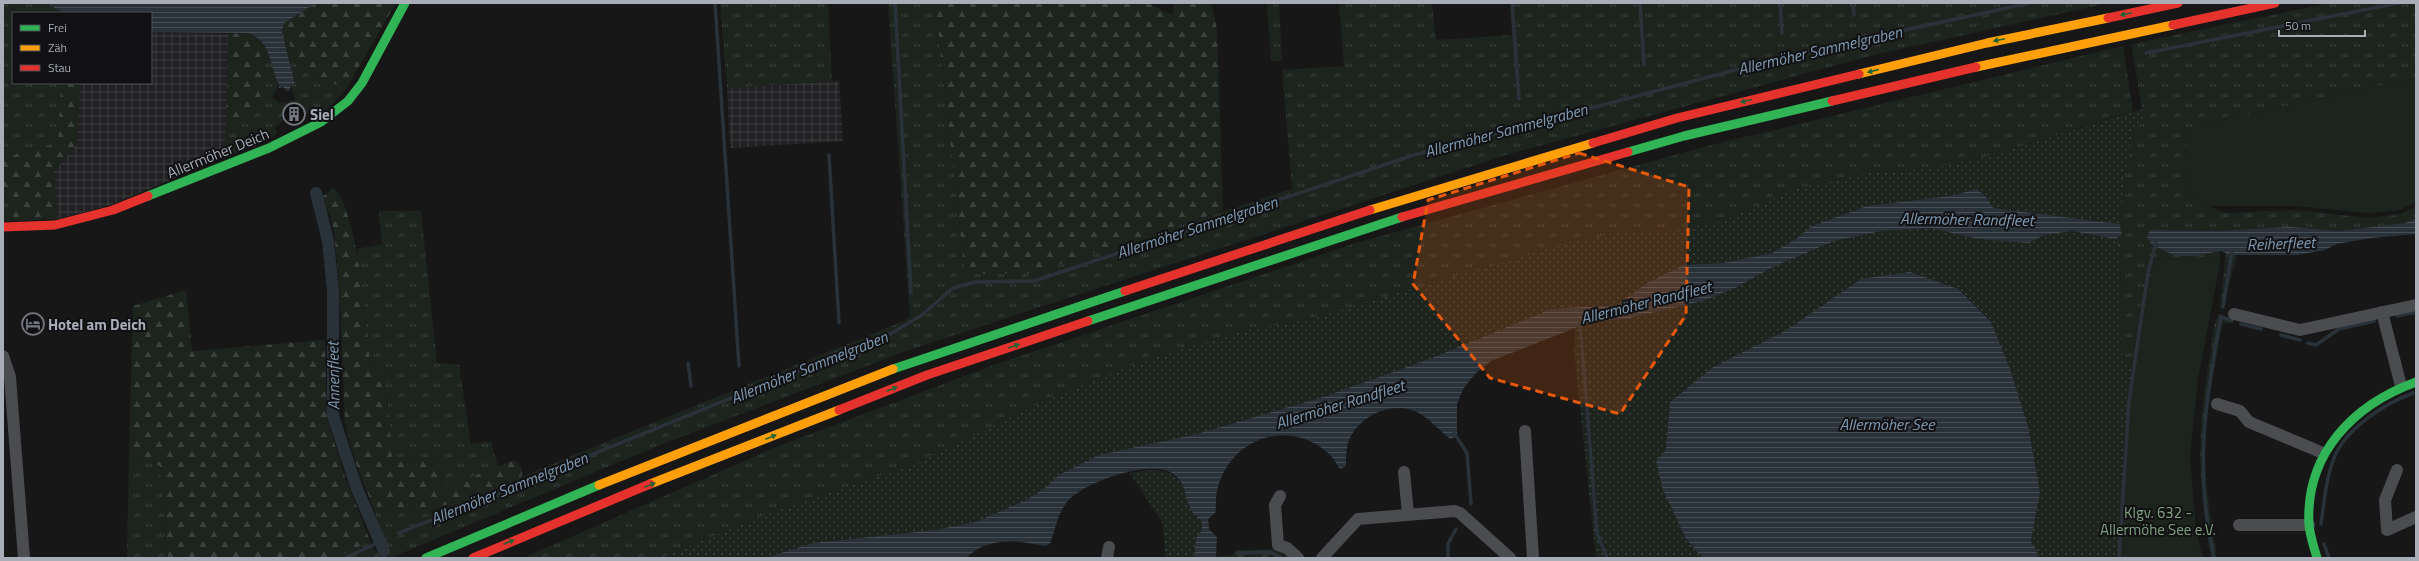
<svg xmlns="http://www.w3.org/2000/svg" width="2419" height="561" font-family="'Titillium Web',sans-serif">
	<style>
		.industrial { fill: url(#industrial-grid) }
		.grass { fill: url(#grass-tufts) }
		.forest { fill: url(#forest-firs) }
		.park { fill: url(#park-dots) }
		.garden { fill: #1d241e }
		.water { fill: url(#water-rules) }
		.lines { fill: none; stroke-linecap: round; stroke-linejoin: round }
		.stream { stroke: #2a3239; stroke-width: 3.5 }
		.canal { stroke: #2a3239; stroke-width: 12 }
		.street { stroke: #4b4c50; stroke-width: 12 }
		.fast { stroke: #30b455; stroke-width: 9 }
		.slow { stroke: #ff9f0a; stroke-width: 9 }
		.jam { stroke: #e5322d; stroke-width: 9 }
		.oneway { fill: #206234 }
		.marked { fill: #e8590c; fill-opacity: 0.2; stroke: #e8590c; stroke-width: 3; stroke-dasharray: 8 5; stroke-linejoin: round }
		.labels { text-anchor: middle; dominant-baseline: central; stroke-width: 4; stroke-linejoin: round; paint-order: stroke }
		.poi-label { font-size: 15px; font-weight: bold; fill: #a8adb8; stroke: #111113; text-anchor: start }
		.street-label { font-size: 15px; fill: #a8adb8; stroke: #111113 }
		.park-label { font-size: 15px; fill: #7fa381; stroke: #111113 }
		.water-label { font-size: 16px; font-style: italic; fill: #7f9bb3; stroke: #111113 }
	</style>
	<defs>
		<pattern id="industrial-grid" width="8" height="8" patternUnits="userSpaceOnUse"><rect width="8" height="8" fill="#212123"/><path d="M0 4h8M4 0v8" fill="none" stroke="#3e3f41"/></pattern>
		<pattern id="grass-tufts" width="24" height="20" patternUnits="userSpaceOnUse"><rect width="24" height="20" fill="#1d241e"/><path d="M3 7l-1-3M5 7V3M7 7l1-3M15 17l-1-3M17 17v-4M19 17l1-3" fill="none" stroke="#3b413d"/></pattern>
		<pattern id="forest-firs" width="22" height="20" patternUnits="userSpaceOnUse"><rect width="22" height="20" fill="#1d241e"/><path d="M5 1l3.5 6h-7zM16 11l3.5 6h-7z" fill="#3b413d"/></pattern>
		<pattern id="park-dots" width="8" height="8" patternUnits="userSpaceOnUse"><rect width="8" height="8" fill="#1d241e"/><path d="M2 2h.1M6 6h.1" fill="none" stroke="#3b413d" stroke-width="1.8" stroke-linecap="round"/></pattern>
		<pattern id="water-rules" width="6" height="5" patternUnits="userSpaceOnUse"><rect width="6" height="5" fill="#2a3239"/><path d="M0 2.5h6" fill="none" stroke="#464d54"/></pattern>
	</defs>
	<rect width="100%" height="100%" fill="#171717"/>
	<!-- industrial -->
	<g class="industrial">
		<path d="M151,32L228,34L225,157L111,205L58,219L54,171L77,144L80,83H151Z"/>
		<path d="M839,81L843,141L730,148L727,88Z"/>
	</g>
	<!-- grass -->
	<g class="grass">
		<path d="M3,3H45L65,12L13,13V83H61L58,143L3,158Z"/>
		<path d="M720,3H828L832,81L727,88Z"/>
		<path d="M888,3H935L965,274L1032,273L1292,189L1282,70L1344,66L1339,3H1432L1436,40L1512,35L1510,3H2108L1874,55L1506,155L906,351L660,445L390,558L370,499L378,507L392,511L428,510L481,495L547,466L904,321L910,317Z"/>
		<path d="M1267,3H1279L1282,61H1271Z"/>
		<path d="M2330,3H2416V78L2199,125L2207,206L2226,213L2296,210L2369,218L2400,214L2416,207V219L2405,223L2340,231L2290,227L2217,231L2150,230L2152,245C2181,258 2188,258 2220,251V264L2154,258L2135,368L2122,359L2120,260L1640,316L1703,301L2122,233L2119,224L2132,132L2144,120L2131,44Z"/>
		<path d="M282,32L310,73L346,89L326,112L301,114L297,107L287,110L288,117L274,127L277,133L272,138L225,157L226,120L227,123L263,76L255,35C269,43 272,67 277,81L280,83L272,97L279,103L295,100L291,85L295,83Z"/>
		<path d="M2123,46L2133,111L1989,156L1926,169L1868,173L1791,190L1726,220L1676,230L1623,232L1309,319L1252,329L1194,345L1127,367L1055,396L910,466L772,512L661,558H523L776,447L991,366L1356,243L1711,145Z"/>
		<path d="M3,182L13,221H3Z"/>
		<path d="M379,211H421L437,363L459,365L471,444L491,441L498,467L441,489L439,459L393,462L384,371L371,372L357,249L382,244Z"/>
		<path d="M2226,253L2237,255L2223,307H2220Z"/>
		<path d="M2219,314L2234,320L2231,323H2223L2221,331L2207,412L2205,447L2206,484L2217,558H2211C2197,485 2197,428 2210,355C2212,344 2212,324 2219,314Z"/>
		<path d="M129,456L160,466L168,558H127Z"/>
		<path d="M370,541L372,547L383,558H334Z"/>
		<path d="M1277,549L1289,558L1215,557L1233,555L1237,550Z"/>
	</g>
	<!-- forest -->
	<g class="forest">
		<path d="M316,3H396L346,89L310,73L282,32L284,23Z"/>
		<path d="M935,3H1147L1173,15L1174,3H1211L1217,29L1223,211L1032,273L965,274Z"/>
		<path d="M248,33L255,35C258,48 262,62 263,75C265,95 254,125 231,126L226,120L228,34Z"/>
		<path d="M61,83H80L77,144L54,171L58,219L13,221L3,182V158L58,143Z"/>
		<path d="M332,187C359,207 367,335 371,371H384L393,462L439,459L441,489L514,460C521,465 524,469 521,478L481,495L428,510L392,511L378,507L370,499L355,461L345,424L339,283L334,231L330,214L319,198L328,193Z"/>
		<path d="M186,290L192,351L325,340L327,419L345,477L370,541L336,558H168L160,466L129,456L133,306Z"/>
	</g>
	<!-- park -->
	<g class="park">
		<path d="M2142,109L2144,121L2132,132L2119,224L1993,208L1988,199L1977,189L1950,196L1867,206L1812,226L1796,239L1772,253L1723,263L1683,265L1647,283L1618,305L1551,309L1432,358L1323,397L1193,435L1140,447L1059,475L1045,488L1026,500L976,522L935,530L813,543L765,558H661L772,512L910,466L1055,396L1127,367L1194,345L1252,329L1310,319L1571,242L1623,232L1676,230L1726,220L1791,190L1868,173L1926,169L1989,156Z"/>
		<path d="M1931,228L1978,239L2029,243L2044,235L2072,231L2116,239L2120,260L2122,359L2135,368L2129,402L2118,558H2040L2031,541L2040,492L2028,426L2010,369L1861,279L1785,331L1713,367L1670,402L1666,450L1686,539L1703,558H1596L1574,351L1575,328L1588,323L1625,319L1737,287L1773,267L1834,241L1881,231Z"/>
		<path d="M1148,470C1192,469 1178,499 1202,521V530L1196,538L1194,558H1165L1163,524L1130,473Z"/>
	</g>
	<!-- garden -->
	<g class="garden">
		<path d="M2416,78V202L2400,210L2369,213L2295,206H2207L2184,192L2187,135L2199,125Z"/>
		<path d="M2154,258L2220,264L2198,379L2190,456L2196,531L2203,558H2118L2129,402Z"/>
	</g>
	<!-- water -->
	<g class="water">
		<path d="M45,3H316L284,23L282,32L295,84L291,85L290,90L287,91L283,87L279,88V83L277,81C270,62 269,39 248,33L151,32V13H65Z"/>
		<path d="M1977,189L1988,199L1993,208L2119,224L2122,234L2116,239L2072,231L2044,235L2029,243L1978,239L1931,228L1881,231L1834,241L1773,267L1737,287L1703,301L1625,319L1588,323L1491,361L1476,373L1463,389L1457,404V436L1450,439C1439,430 1429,418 1417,412C1393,401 1363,414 1351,436C1346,445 1346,456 1346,466L1340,469C1336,463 1332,456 1327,452C1278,411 1211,451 1216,512L1208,519L1209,529L1217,537L1216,558H1194L1196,538L1202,530V521C1199,518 1195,516 1193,513C1184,499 1187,483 1172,473C1150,459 1083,482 1067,502C1058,513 1055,530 1050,544L1044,546C1018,540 987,537 966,558H765L813,543L935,530L976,522L1026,500L1045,488L1059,475L1099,455L1193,435L1323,397L1432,358L1551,309L1617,305L1647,283L1683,265L1723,263L1772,253L1796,239L1812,226L1867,206L1950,196Z"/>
		<path d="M2416,219V234L2371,238L2337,244L2325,250L2297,255H2232L2220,251L2194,256H2176L2152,245L2147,237L2150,230L2217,231L2290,227L2340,231L2405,223Z"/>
		<path d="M1910,272L1958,289L1991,322L2010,369L2028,426L2040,492L2031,541L2040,558H1703L1686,539L1663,490L1656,461L1666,450L1670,402L1713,367L1785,331L1861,279Z"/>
	</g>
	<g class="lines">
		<!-- stream -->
		<g class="stream">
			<path d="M715,3L739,366"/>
			<path d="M895,3L911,293"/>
			<path d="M1512,3L1519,99"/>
			<path d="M1640,3L1644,65"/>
			<path d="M1780,3L1782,33"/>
			<path d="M1853,3L1854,15"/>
			<path d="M2146,53L2399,3"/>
			<path d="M829,155L839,323"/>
			<path d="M2223,307L2232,251"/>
			<path d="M2397,316L2416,312"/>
			<path d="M2221,317L2232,321"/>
			<path d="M1580,322L1597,533L1607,558"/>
			<path d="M2241,324L2261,329"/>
			<path d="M2281,335L2300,340"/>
			<path d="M2308,343L2316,345L2339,329L2374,321"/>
			<path d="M688,363L691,386"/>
			<path d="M1454,433L1467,453L1471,504"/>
			<path d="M2321,524C2324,502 2326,479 2334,458C2346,428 2384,404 2413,393"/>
			<path d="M399,533L810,366L837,352L882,339L922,315L953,288L975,282L1034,281L1414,155L1803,52L2030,3"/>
			<path d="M2324,544L2329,558"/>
			<path d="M1237,553L1270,552L1282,558"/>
			<path d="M345,558L386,539"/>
			<path d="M1448,558V544L1456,529"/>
			<path d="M2119,558L2129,402L2148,273L2156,242"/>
			<path d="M2214,558C2194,470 2205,402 2221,316"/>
		</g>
		<!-- canal -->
		<path class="canal" d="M316,193L328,241L333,291V416L357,489L384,551"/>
		<!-- street -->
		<g class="street">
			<path d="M2382,312L2401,386"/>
			<path d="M2234,314L2300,330L2416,305"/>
			<path d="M3,356L10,377L24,558"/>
			<path d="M2217,404L2240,411L2249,422L2323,453"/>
			<path d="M1525,431L1533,558"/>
			<path d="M2397,470L2385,500L2387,530L2416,517"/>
			<path d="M1404,472L1408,514"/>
			<path d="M1280,496L1275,505L1278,545L1287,548L1298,558"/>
			<path d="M2239,525H2309"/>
			<path d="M1107,558L1109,547"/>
			<path d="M1322,558L1358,519L1455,511L1460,513L1510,558"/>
		</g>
		<!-- fast -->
		<g class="fast">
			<path d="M1628,152L1684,136L1832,101"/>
			<path d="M148,196L269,148L321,122L348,101L362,83L405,3"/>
			<path d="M1088,321L1402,217"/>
			<path d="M893,369L1125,291"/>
			<path d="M426,558L599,485"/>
			<path d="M2317,558C2314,547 2310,536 2309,525C2305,454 2353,405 2416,382"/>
		</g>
		<!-- slow -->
		<g class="slow">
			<path d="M1976,67L2173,25"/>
			<path d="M1859,74L1987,43L2108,18"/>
			<path d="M1370,210L1593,143"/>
			<path d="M650,484L839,410"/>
			<path d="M599,485L893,369"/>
		</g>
		<!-- jam -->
		<g class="jam">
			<path d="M2108,18L2178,3"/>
			<path d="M2173,25L2275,3"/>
			<path d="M1832,101L1976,67"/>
			<path d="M1593,143L1677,118L1859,74"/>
			<path d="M1402,217L1628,152"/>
			<path d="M3,227L55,225L113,210L148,196"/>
			<path d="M1125,291L1370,210"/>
			<path d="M839,410L927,375L1088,321"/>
			<path d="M473,558L650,484"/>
		</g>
	</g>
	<!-- one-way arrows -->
	<defs><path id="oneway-solid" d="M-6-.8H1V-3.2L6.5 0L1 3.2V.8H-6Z"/></defs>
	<g class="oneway">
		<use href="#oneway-solid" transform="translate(2126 14) rotate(168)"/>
		<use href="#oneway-solid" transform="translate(1999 40) rotate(168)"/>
		<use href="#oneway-solid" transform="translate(1873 71) rotate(166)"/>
		<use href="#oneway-solid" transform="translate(1746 101) rotate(166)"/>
		<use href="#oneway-solid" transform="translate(1014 346) rotate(-19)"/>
		<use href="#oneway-solid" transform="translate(892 389) rotate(-22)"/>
		<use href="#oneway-solid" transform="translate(771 437) rotate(-22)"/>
		<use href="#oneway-solid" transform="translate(650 485) rotate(-22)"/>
		<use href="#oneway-solid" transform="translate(509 542) rotate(-23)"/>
	</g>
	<!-- marked area -->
	<path class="marked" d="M1579,153L1689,187L1686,315L1620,414L1490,378L1413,284L1428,200Z"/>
	<!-- icons -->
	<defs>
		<g id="building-ring" transform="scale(1.15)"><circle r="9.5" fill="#111113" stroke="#757880" stroke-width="1.5"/><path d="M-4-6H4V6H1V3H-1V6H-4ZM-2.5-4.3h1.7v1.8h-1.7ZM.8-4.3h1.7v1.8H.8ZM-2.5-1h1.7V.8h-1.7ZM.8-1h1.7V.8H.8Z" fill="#757880"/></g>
		<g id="hotel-ring" transform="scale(1.15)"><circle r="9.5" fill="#111113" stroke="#757880" stroke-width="1.5"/><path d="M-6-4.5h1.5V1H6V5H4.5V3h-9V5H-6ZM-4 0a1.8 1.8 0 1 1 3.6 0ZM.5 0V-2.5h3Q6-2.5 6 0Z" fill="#757880"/></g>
	</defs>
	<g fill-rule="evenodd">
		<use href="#building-ring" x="294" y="114"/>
		<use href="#hotel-ring" x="33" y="324"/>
	</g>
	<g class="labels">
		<!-- poi labels -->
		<g class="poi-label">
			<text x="310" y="114">Siel</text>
			<text x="48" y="324">Hotel am Deich</text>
		</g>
		<!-- street labels -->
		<g class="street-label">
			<text transform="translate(218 153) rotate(-22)">Allermöher Deich</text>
		</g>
		<!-- park labels -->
		<g class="park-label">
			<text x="2158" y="512">Klgv. 632 -<tspan x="2158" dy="17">Allermöhe See e.V.</tspan></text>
		</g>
		<!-- water labels -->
		<g class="water-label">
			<text transform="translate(1820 50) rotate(-13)">Allermöher Sammelgraben</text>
			<text transform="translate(1506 130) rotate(-15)">Allermöher Sammelgraben</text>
			<text transform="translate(1967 219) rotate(1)">Allermöher Randfleet</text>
			<text transform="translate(1197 227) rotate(-18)">Allermöher Sammelgraben</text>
			<text transform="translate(2281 243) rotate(-2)">Reiherfleet</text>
			<text transform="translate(1646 302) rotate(-14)">Allermöher Randfleet</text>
			<text transform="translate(809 367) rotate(-22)">Allermöher Sammelgraben</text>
			<text transform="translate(333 376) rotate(-91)">Annenfleet</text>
			<text transform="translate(1340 404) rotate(-17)">Allermöher Randfleet</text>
			<text x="1887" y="424">Allermöher See</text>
			<text transform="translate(509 488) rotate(-22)">Allermöher Sammelgraben</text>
		</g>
	</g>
	<!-- border -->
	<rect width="2419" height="561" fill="none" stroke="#a8adb8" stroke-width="8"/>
	<!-- legend -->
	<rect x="12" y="12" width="140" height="72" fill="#111113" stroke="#4d4f55"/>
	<rect x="20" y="25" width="20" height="6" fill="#30b455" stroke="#4d4f55"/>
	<text x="48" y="32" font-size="12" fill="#a8adb8">Frei</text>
	<rect x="20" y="45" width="20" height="6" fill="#ff9f0a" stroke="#4d4f55"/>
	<text x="48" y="52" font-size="12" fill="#a8adb8">Zäh</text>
	<rect x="20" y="65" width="20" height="6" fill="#e5322d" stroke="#4d4f55"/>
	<text x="48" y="72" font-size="12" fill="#a8adb8">Stau</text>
	<!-- scale -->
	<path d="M2279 30v6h86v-6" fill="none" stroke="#a8adb8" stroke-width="2"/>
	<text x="2285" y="30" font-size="12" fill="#a8adb8" stroke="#111113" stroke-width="3" paint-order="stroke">50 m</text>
</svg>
